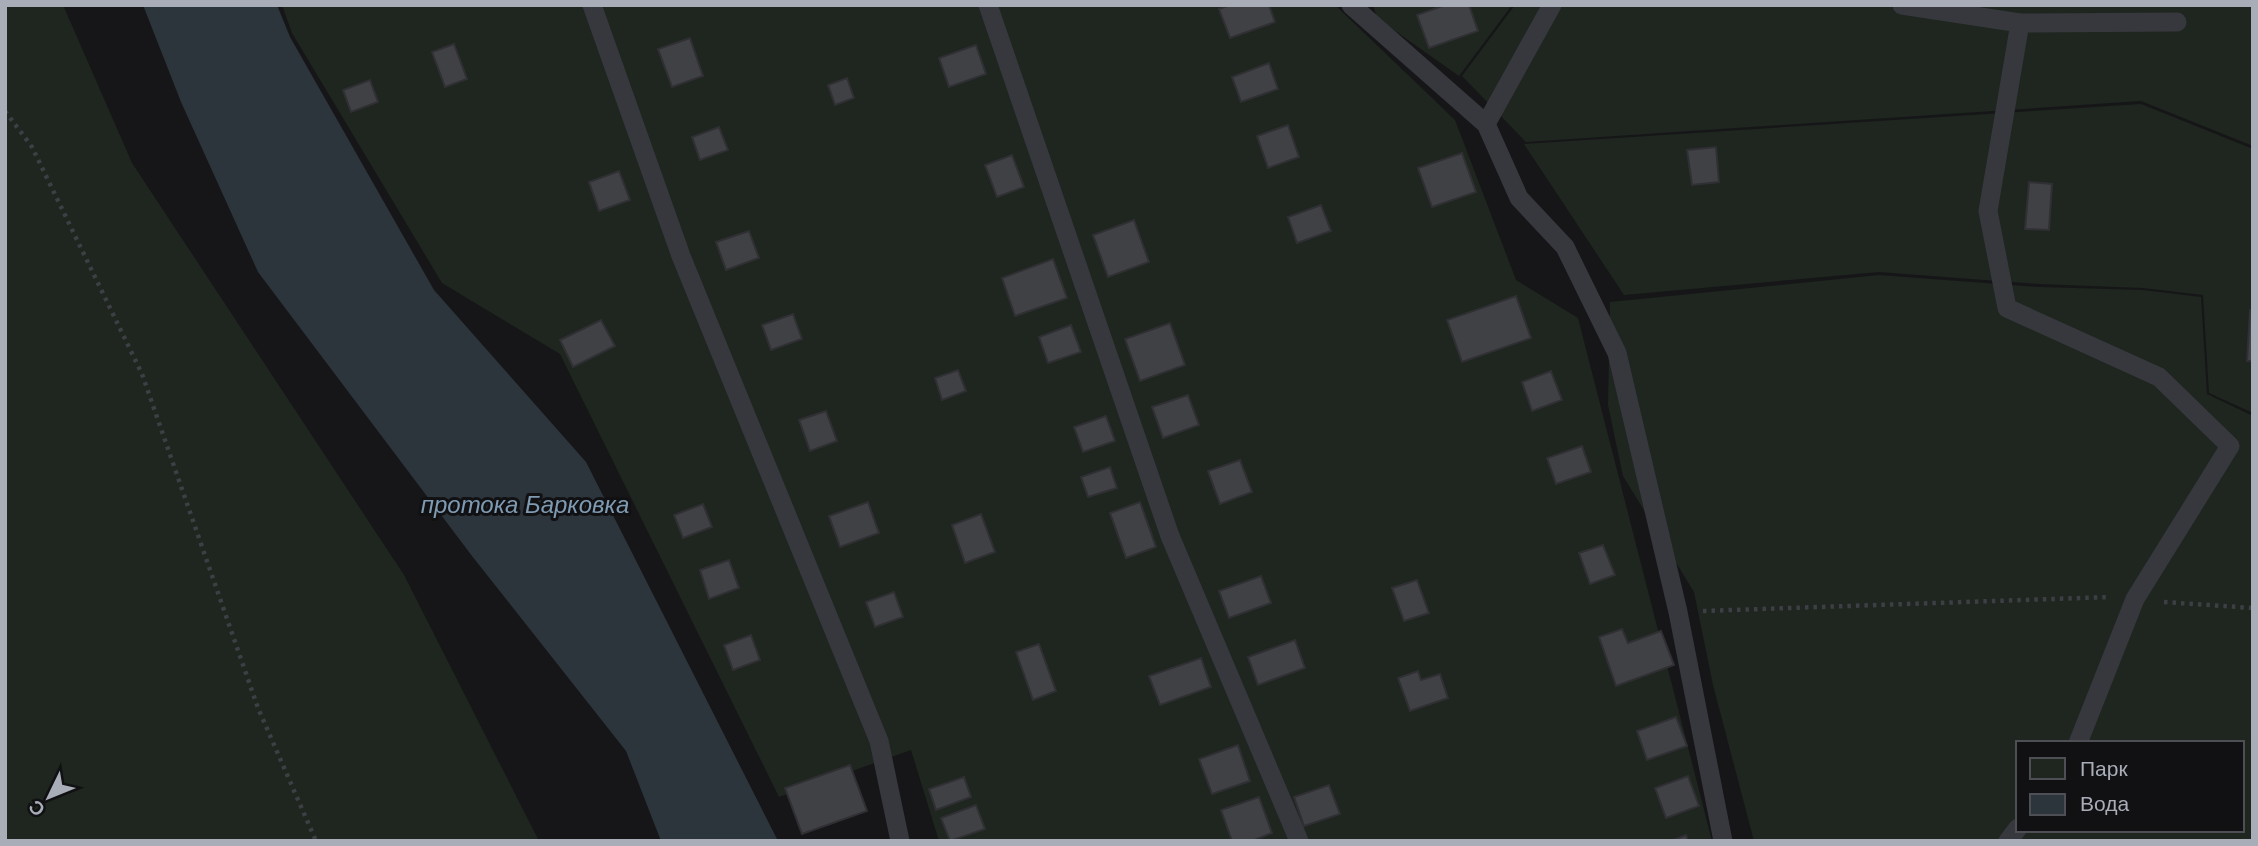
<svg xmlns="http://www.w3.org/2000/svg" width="2258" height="846" font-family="Helvetica,sans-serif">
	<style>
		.green { fill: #1e261f; fill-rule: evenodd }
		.water { fill: #2c353c }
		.building { fill: #404145; stroke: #303034; stroke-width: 2 }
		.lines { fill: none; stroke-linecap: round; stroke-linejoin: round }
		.path { stroke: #3d3f44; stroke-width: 4.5; stroke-dasharray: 3.5 5; stroke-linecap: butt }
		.service { stroke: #37383d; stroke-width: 19 }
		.labels { text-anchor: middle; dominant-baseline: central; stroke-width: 6; stroke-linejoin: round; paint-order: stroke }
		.water-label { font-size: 24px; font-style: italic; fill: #7f9bb3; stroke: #111113 }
	</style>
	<rect width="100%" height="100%" fill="#161618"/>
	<!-- green -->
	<g class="green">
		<path d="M5,5H63L132,163L404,575L539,841H5Z"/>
		<path d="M282,5H1335L1455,120L1516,280L1578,318L1712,841H939L911,750L779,797L560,354L442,283L292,33Z"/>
		<path d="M1373,5H1512L1459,76L1377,18Z"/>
		<path d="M1515,5H2253V146L2141,101L1526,142L1462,76Z"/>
		<path d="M2141,104L2253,149V413L2209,393L2203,295L2143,288L2039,284L1879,272L1624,295L1524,144Z"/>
		<path d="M1879,275L2039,287L2143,290L2201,297L2207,394L2253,416V841H1754L1713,685L1694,592L1623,476L1608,405L1610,302ZM2018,743H2242V830H2018Z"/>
	</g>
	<!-- water -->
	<path class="water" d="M143,5H277L290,37L434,290L586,462L778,841H661L626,751L472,556L258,272L181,102Z"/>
	<!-- building -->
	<g class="building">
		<path d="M1230,5H1269L1275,22L1230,38L1219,9Z"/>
		<path d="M1445,5H1469L1478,31L1429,48L1417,15Z"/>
		<path d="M690,38L703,76L672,87L658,49Z"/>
		<path d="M454,44L467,79L445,87L432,52Z"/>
		<path d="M976,45L986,74L949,87L939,58Z"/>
		<path d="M1269,63L1278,89L1241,102L1232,77Z"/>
		<path d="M847,78L854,98L835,105L828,85Z"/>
		<path d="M370,80L378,102L351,112L343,90Z"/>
		<path d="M1288,125L1299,157L1268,168L1257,136Z"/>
		<path d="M719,127L728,150L700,160L692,137Z"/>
		<path d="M1716,147L1719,182L1692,185L1687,150Z"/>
		<path d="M1462,153L1476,192L1432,207L1418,168Z"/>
		<path d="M1012,155L1024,187L997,197L985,165Z"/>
		<path d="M619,171L630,200L599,211L589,182Z"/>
		<path d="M2029,182L2052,184L2049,230L2025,229Z"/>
		<path d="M1321,205L1331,231L1297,243L1288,217Z"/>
		<path d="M1134,220L1149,262L1108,277L1093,235Z"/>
		<path d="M749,231L759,258L726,270L716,242Z"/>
		<path d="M1053,259L1067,298L1015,316L1002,278Z"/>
		<path d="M1516,296L1531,338L1462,362L1447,320Z"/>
		<path d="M2250,310H2253V361H2247Z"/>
		<path d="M793,314L802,339L771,350L762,325Z"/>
		<path d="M601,320L615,346L573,367L560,340Z"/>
		<path d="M1170,323L1185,365L1140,381L1125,339Z"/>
		<path d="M1071,325L1081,352L1048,363L1039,337Z"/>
		<path d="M958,370L966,391L942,400L935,378Z"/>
		<path d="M1551,371L1562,400L1532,411L1522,382Z"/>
		<path d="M1188,395L1199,425L1163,438L1152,407Z"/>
		<path d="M826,411L837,441L810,451L799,420Z"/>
		<path d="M1106,416L1115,441L1083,452L1074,427Z"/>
		<path d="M1582,446L1591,472L1556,484L1547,458Z"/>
		<path d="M1240,460L1252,492L1220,504L1208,471Z"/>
		<path d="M1110,467L1117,488L1088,497L1081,477Z"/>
		<path d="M868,502L879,533L840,547L829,516Z"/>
		<path d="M1140,502L1156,547L1126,558L1110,513Z"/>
		<path d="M703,504L712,527L683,538L674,515Z"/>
		<path d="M981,514L995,552L965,563L952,525Z"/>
		<path d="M1603,545L1615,575L1590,584L1579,553Z"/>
		<path d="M729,560L739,588L709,599L700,570Z"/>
		<path d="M1261,576L1271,603L1229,618L1219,591Z"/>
		<path d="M1417,580L1429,613L1404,621L1392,588Z"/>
		<path d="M894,592L903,617L875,627L866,602Z"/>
		<path d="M1622,629L1628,643L1661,631L1674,665L1616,686L1599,637Z"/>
		<path d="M751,635L760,660L733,670L724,645Z"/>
		<path d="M1295,640L1305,668L1258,685L1248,657Z"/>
		<path d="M1039,644L1056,691L1033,700L1016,652Z"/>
		<path d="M1201,658L1211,687L1160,705L1149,676Z"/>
		<path d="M1418,671L1421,680L1440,674L1448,698L1410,711L1398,678Z"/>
		<path d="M1676,717L1687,746L1647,760L1637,731Z"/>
		<path d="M1238,745L1250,781L1212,794L1199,759Z"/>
		<path d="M850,765L867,811L802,834L785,788Z"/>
		<path d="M1688,776L1699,806L1666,818L1655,788Z"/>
		<path d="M964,777L971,797L936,810L929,789Z"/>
		<path d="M1329,785L1340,814L1304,826L1294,797Z"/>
		<path d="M1259,797L1272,833L1252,841H1232L1221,810Z"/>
		<path d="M976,805L985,829L950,841L941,818Z"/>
		<path d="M1686,835L1688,841H1671Z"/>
	</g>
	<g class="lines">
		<!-- path -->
		<g class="path">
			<path d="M5,111L32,147L142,374L258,708L316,841"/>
			<path d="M2164,602L2253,608"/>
			<path d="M1703,611L2110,597"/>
		</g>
		<!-- service -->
		<g class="service">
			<path d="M592,5L681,256L879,741L900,841"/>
			<path d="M988,5L1170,536L1299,841"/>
			<path d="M1351,5L1486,124L1519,198L1565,247L1617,353L1678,612L1723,841"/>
			<path d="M1902,5L2020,23L2177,22"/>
			<path d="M2020,23L1988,211L2007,308L2159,377L2230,446L2135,599L2078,743"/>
			<path d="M1486,124L1552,5"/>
			<path d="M2008,841L2018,828"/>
		</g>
	</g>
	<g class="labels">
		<!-- water labels -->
		<g class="water-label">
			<text x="525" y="504">протока Барковка</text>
		</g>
	</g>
	<!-- border -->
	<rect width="2258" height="846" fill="none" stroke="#a8adb8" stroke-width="14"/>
	<!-- legend -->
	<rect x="2016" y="741" width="228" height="91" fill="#111113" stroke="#4d4f55" stroke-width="2"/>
	<rect x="2030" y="758" width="35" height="21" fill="#1e261f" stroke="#4d4f55" stroke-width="2"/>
	<text x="2080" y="776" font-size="21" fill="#a8adb8">Парк</text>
	<rect x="2030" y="794" width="35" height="21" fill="#2c353c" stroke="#4d4f55" stroke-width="2"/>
	<text x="2080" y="811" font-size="21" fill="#a8adb8">Вода</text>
	<!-- north arrow -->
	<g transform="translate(49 797) rotate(227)" stroke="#111113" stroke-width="5" paint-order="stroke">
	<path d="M0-5L12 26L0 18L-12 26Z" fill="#a8adb8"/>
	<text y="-10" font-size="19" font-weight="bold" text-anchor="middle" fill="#a8adb8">С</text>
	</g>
</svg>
